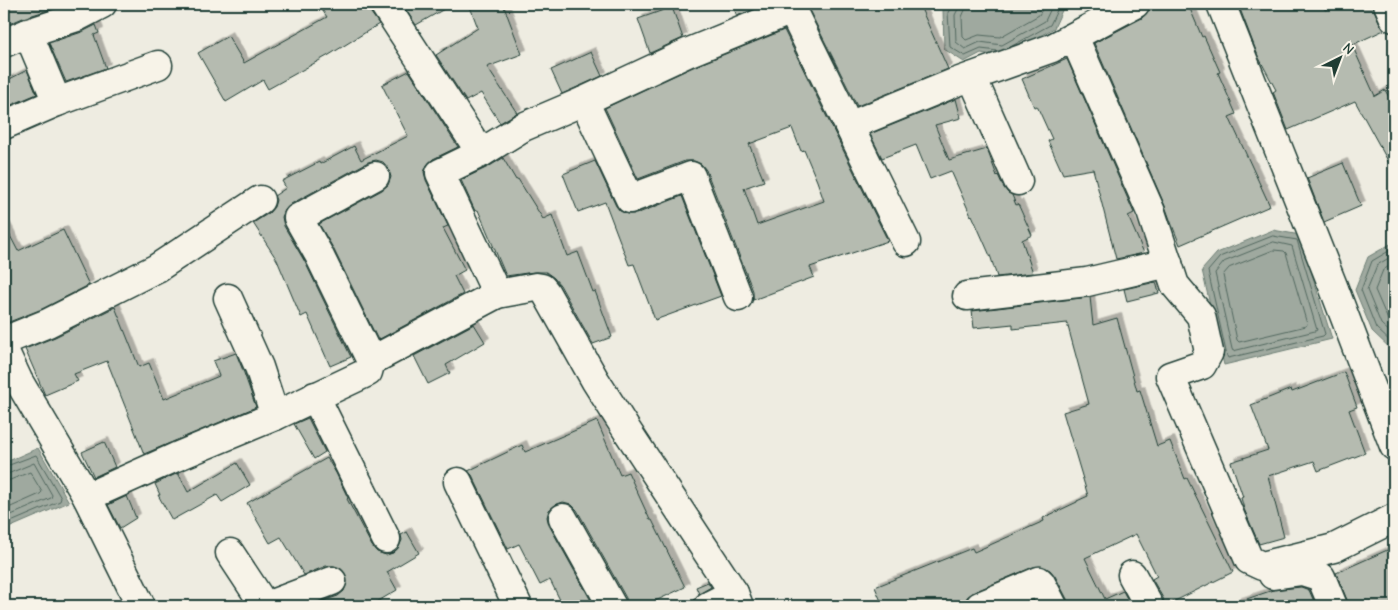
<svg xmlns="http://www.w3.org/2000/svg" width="1398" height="610" font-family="'Comic Neue',sans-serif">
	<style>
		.water { fill: #9fa99f; stroke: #6c7e74 }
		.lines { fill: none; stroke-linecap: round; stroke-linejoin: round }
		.shore { stroke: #52685f; stroke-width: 1 }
		.building { fill: #b5bbb0; stroke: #1f3d34; fill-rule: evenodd; filter: url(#shadow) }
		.minor-casing { stroke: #1f3d34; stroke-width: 31 }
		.minor { stroke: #f7f3e8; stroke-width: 28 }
	</style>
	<defs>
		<filter id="shadow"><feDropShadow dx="4.5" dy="-4.5" stdDeviation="0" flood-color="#0004"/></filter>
	</defs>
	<rect width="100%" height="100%" fill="#eeece1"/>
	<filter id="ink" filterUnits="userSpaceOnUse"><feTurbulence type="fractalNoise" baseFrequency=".02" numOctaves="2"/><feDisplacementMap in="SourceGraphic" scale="10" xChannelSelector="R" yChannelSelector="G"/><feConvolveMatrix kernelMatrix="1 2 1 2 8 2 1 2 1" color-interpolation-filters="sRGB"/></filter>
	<g filter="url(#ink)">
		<!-- water -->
		<g class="water">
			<path d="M949,4H1070L1064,6L1054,28L1003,57L981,53L964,62L944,49L943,9Z"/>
			<path d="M1273,230L1300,235L1332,339L1224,365L1202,270L1217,253Z"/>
			<path d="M1394,242V352L1372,331L1355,290L1368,257Z"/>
			<path d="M38,448L69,502L4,530V463Z"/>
		</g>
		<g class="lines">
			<!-- shore -->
			<g class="shore">
				<path d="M952,4V7L948,12L950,47L965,56L981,49L998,51"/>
				<path d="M958,4V9L955,15L956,42L965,49L980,42L1002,45L1045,21L1053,4"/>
				<path d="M966,4L965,10L962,17L963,37L966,40L979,35L1000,37L1039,15L1045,4"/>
				<path d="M1012,46L1050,25L1060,4"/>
				<path d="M1273,236L1297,240L1325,334L1323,336L1228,358L1227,356L1208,271L1220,257Z"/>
				<path d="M1274,242L1292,246L1317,330L1315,331L1233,351L1232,349L1215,273L1224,262Z"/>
				<path d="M1394,248L1372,261L1361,290L1376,328L1394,345"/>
				<path d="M1274,250L1284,251L1286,253L1307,324L1306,326L1239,342L1237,340L1223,275L1229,268Z"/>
				<path d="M1394,255L1377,265L1367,290L1381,324L1394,336"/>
				<path d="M1394,263L1383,270L1375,290L1388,320L1394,326"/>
				<path d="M4,467L36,455L61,498L60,501L4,525"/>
				<path d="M4,474L10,473L34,463L52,495L51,498L4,518"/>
				<path d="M4,481L10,480L30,472L42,492L40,494L4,510"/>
			</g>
		</g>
		<!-- building -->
		<g class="building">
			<path d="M4,4H60L61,6L23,18L4,26Z"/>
			<path d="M318,4H369L371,13L379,24L329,55L268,89L263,80L226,102L198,53L228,36L244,63L327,17Z"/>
			<path d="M402,4H453L416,25Z"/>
			<path d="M469,4H503L522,54L487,67L517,113L500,123L481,93L466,101L436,55L478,28Z"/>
			<path d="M732,4H766L737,16Z"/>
			<path d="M806,4H919L948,69L857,106Z"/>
			<path d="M1164,4H1188L1202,37L1204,36L1220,72L1218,73L1236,114L1229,117L1270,206L1180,245L1172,225L1165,206L1094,43L1142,18L1149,10Z"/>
			<path d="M1253,4H1323L1325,10L1339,4H1373L1374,10L1380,24L1384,30L1352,45L1375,96L1385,90L1394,106V172L1355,101L1288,130L1273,92L1276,90L1258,56L1240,9Z"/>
			<path d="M672,7L683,38L650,53L638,19Z"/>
			<path d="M96,25L99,33L94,35L106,68L66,82L49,43L82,32Z"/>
			<path d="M784,30L888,241L810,267L814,277L753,300V291L706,170L701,164L694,161H685L638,179L605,108L693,67ZM792,128L801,151L804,150L817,181L824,201L757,225L744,188L764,181L749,144Z"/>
			<path d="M591,52L602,76L562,94L551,70Z"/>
			<path d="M1067,59L1134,213L1128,216L1144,253L1116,259L1093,169L1063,174L1048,141L1052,139L1037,106L1034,107L1022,79Z"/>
			<path d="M27,70L37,94L4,108V82Z"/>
			<path d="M409,71L458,147L433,159L427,165L424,172L426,180L448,226L443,228L465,270L454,276L463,294L378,340L333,248L319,224L382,190L388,185L391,177L388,168L383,162L376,160L368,162L291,204L285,210L282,217L284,226L305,262L351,357L330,366L307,314L301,317L277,260L253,223L269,213L274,207L276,200L274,196L286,188L282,181L319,162L320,164L354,146L361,160L408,136L382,85Z"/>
			<path d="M956,99L961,118L935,125L949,160L987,149L997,176L998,175L1004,188L1008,193L1012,195L1016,205L1018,204L1032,235L1022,240L1033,273L997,277L991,258L972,215L971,216L951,171L930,179L916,145L882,158L870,134Z"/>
			<path d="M503,158L516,180L518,179L543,219L552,215L567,256L578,252L593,292L595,291L612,337L593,344L560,285L554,278L546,272H534L506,276L478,210L475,211L461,180L488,167Z"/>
			<path d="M595,161L616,206L620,211L627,214H636L682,196L721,296L655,320L634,264L629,265L605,202L578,212L563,174Z"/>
			<path d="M1343,163L1361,206L1324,222L1307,178Z"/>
			<path d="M4,224L18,251L63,230L89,285L42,309L4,324Z"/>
			<path d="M1156,282L1159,293L1127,301L1124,289Z"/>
			<path d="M1090,297L1093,325L1117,318L1137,391L1140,390L1157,446L1170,441L1185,479L1187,478L1233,572L1165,606L1163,598L1152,579L1157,576L1136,534L1085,558L1105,599L1123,591L1131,606H1069L1067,599L1055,576L1050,570L1041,566L1033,567L974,592L967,597L965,606H883L875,587L972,548L974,552L1044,521L1043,518L1077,502V501L1088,496L1063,412L1089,404L1067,323L1013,329V324L974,328L972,311Z"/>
			<path d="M115,307L139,367L149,363L164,399L219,376L213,361L236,353L244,373L256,407L144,454L107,361L74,374L78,381L45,395L25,349L55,337Z"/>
			<path d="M474,324L485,342L446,365L450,373L428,384L414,356Z"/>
			<path d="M1344,372L1357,407L1349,410L1365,453L1318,471L1314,461L1268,476L1284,537L1259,544L1244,509L1241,498L1243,497L1231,462L1268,450L1251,405L1291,389L1292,392Z"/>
			<path d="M308,418L325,452L314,459L294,424Z"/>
			<path d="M597,421L620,475L628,472L650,520H652L685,587L645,606H628L626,598L577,510L571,504L563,502L555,505L549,510L547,517L549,525L594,606H563L550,580L540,585L519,544L508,549L472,475L468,471L522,445L525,452Z"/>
			<path d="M104,442L115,467L94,477L82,452Z"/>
			<path d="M327,458L336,473L348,498L347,499L372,546L377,552L386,555L393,553L399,547L402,540L401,535L407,532L419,553L387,572L397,590L370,606H309L338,596L344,591L347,583L346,575L341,569L334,566H326L304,575L281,537L270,543L247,503Z"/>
			<path d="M237,463L250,485L222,502L217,495L172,520L158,495H160L155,484L178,473L188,492Z"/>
			<path d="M127,496L136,518L120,528L108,505Z"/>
			<path d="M1394,547V606H1348L1347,600L1336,573Z"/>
			<path d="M708,582L711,587L699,594L696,587Z"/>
			<path d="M1301,587L1309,590L1316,606H1236L1235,603L1273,590Z"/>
		</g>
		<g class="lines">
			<!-- minor casing -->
			<g class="minor-casing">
				<g id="minor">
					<path d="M384,4L481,153L440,173L497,294"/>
					<path d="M789,4L906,242"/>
					<path d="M1221,4L1333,286L1394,446"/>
					<path d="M1388,4L1394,18"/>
					<path d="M28,33L57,102"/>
					<path d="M1074,37L1151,212L1175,285L1201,316L1209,352L1202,365L1170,376L1249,560L1262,566L1334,548L1394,518"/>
					<path d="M4,43L28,33L77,17L102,4"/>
					<path d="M972,77L1018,181"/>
					<path d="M584,101L630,199L691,176L738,297"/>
					<path d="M4,125L57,102L158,65"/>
					<path d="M849,126L954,83L1052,48L1135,4"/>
					<path d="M481,153L523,127L584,101L687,53L792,10"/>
					<path d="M967,296L1087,282L1168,263"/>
					<path d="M228,298L259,367L275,416"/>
					<path d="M4,341L48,323L157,268L260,200"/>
					<path d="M4,350L18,380L87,497L141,606"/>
					<path d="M371,361L319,255L298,218L375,176"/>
					<path d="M315,396L386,539"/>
					<path d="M458,482L518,606"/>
					<path d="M87,497L176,457L275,416L368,372L371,361L497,294L536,287L542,288L546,293L595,380L626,429L734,593L739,606"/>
					<path d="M563,518L612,606"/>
					<path d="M230,553L265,606"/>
					<path d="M1132,575L1149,606"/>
					<path d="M1273,575L1302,571L1321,577L1333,606"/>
					<path d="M266,606L332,581"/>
					<path d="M708,606L734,593"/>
					<path d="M980,606L1039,581L1041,583L1053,606"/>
				</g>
			</g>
			<!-- minor -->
			<use href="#minor" class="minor"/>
		</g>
	</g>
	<!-- margin -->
	<rect width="1398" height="610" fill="none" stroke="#f7f3e8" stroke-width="20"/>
	<rect x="10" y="10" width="1378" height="590" fill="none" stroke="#1f3d34" stroke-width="2" filter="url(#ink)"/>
	<!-- north arrow -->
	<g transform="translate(1340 58) rotate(42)" stroke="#f7f3e8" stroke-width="4" paint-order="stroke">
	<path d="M0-4L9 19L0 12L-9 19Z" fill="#1f3d34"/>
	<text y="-8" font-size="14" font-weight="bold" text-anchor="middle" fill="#1f3d34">N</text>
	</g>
</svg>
